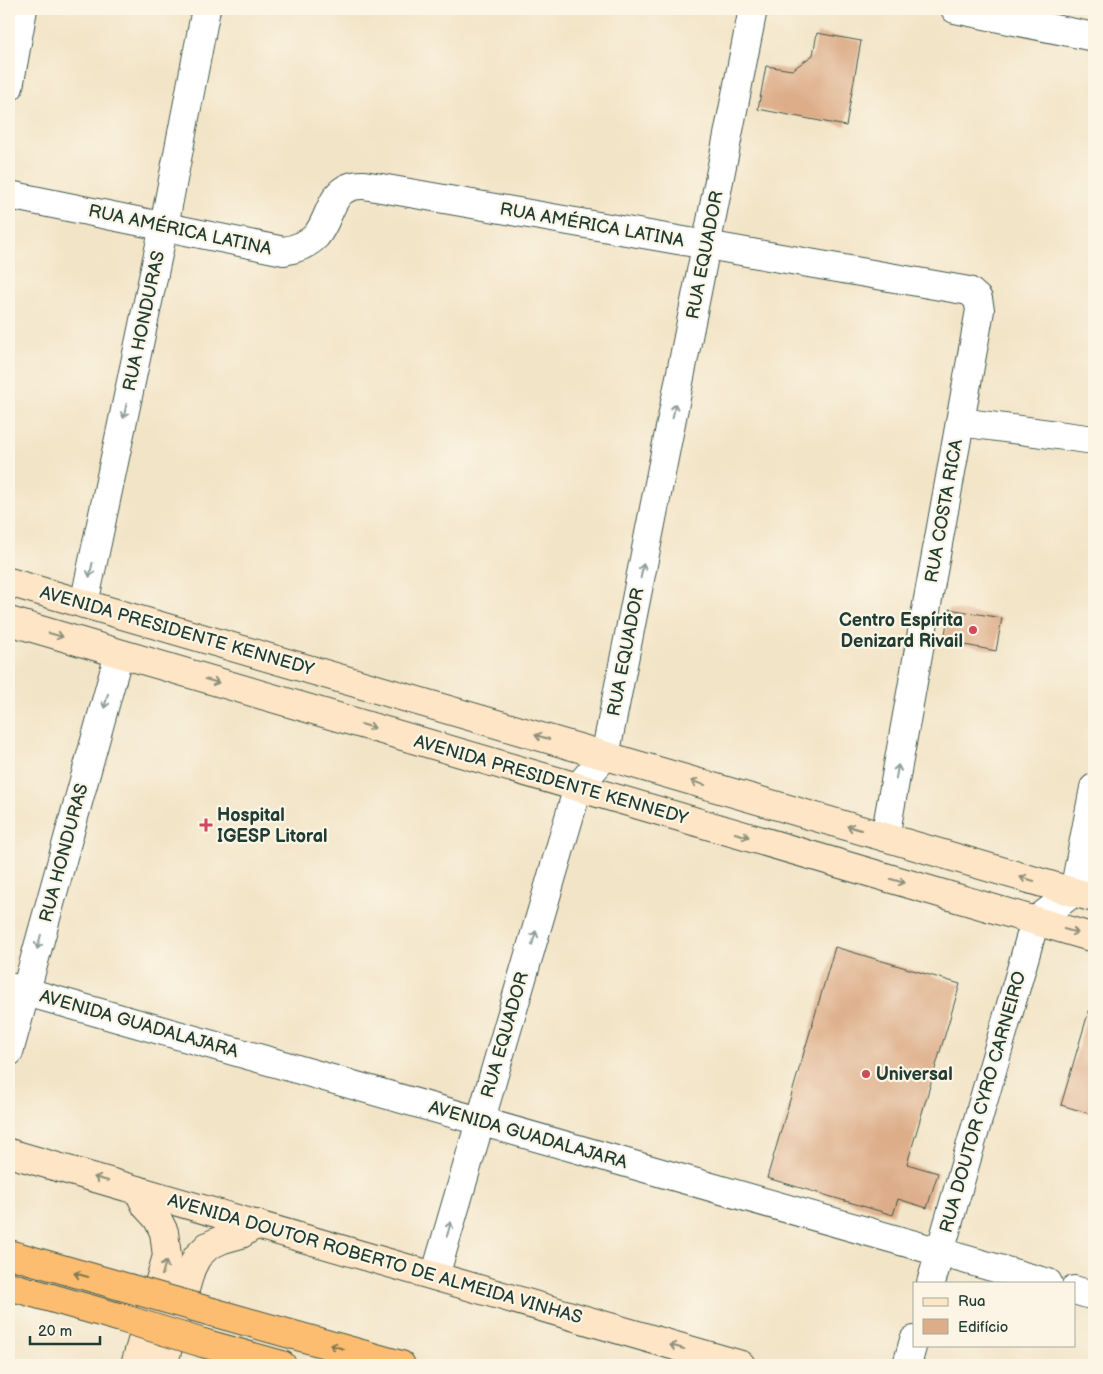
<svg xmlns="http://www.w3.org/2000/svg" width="1103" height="1374" font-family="'Balsamiq Sans',sans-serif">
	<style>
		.building { fill: #ddad89 }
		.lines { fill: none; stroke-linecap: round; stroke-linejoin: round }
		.minor-casing { stroke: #3f564a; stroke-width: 30 }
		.secondary-casing { stroke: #3f564a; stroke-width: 30 }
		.motorway-casing { stroke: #3f564a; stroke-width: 30 }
		.minor { stroke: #fff; stroke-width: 28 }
		.secondary { stroke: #fee5c5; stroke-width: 28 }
		.motorway { stroke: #fcbd6f; stroke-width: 28 }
		.motorway-bridge-casing { stroke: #3f564a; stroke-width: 30; stroke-linecap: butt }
		.motorway-bridge { stroke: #fcbd6f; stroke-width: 28 }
		.oneway { stroke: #8f9e9a }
		.oneway2 { stroke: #8e917c }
		.oneway3 { stroke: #82774f }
		.poi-dot { fill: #d1495b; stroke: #fcf5e5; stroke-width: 2 }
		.labels { text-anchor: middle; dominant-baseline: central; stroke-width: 4.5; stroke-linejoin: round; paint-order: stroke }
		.street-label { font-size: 18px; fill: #1f3d34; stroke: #fcf5e5 }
		.poi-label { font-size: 18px; font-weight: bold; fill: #1f3d34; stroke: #fcf5e5; text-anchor: start }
	</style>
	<rect width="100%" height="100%" fill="#fcf5e5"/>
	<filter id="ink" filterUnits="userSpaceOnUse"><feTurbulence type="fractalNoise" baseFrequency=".02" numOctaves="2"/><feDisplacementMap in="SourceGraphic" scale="10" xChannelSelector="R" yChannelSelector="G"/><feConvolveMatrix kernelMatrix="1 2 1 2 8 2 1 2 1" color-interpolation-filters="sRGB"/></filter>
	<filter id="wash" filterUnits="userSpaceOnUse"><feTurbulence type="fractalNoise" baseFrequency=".0096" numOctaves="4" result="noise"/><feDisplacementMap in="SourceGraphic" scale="20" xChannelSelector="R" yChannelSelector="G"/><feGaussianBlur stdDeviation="1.12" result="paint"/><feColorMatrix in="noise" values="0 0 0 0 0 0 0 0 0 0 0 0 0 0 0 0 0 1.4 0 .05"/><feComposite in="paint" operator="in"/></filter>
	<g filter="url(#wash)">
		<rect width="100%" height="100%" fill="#f2e4c7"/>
		<g id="blocks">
			<!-- building -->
			<g class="building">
				<path d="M817,33L861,41L846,126L758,109L766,66L792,70L813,55Z"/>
				<path d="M949,609L1002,618L996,651L944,641Z"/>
				<path d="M835,947L960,984L907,1164L938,1173L927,1208L898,1199L893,1215L767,1178Z"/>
				<path d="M1089,1010L1094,1011V1115L1061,1105Z"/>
			</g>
		</g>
	</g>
	<g filter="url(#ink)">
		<use href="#blocks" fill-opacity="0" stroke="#3f564a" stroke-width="1"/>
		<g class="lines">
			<!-- minor casing -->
			<g class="minor-casing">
				<g id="minor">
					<path d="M955,9L1094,37"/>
					<path d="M9,87L23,9"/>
					<path d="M9,195L284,251C296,249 307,245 316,236C333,216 329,184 364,185L969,291L978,299L980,310L960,422L1094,440"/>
					<path d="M84,604L164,226L206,9"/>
					<path d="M885,837L960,422"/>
					<path d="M9,987L1048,1283"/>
					<path d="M9,1052L119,654"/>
					<path d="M435,1276L578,787L605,756L753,9"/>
					<path d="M931,1283L1035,921L1074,892L1094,788"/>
					<path d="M1074,1290L1094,1296"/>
					<path d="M907,1365L914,1340"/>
				</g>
			</g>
			<!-- secondary casing -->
			<g class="secondary-casing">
				<g id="secondary">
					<path d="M9,582L1094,898"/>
					<path d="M9,621L1094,938"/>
					<path d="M9,1153L741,1365"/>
					<path d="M135,1365L167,1256L164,1232L157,1218L146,1206L138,1190"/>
					<path d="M163,1365L191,1269L197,1257L208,1246L223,1239L241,1234L256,1224"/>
				</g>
			</g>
			<!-- motorway casing -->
			<g class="motorway-casing">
				<g id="motorway">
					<path d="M9,1254L128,1288"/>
					<path d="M9,1286L118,1317"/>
					<path d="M212,1312L401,1365"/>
					<path d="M203,1343L282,1365"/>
				</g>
			</g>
			<!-- minor -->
			<use href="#minor" class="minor"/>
			<!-- secondary -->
			<use href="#secondary" class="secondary"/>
			<!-- motorway -->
			<use href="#motorway" class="motorway"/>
			<!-- motorway-bridge casing -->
			<g class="motorway-bridge-casing">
				<g id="motorway-bridge">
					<path d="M128,1288L212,1312"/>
					<path d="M118,1317L203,1343"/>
				</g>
			</g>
			<!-- motorway-bridge -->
			<use href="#motorway-bridge" class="motorway-bridge"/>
		</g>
		<!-- one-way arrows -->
		<defs><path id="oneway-shaft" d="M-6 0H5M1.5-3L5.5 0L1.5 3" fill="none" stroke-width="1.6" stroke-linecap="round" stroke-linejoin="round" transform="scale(1.25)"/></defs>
		<g class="oneway">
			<use href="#oneway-shaft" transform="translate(125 411) rotate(102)"/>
			<use href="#oneway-shaft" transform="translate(674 411) rotate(-79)"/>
			<use href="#oneway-shaft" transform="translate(91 570) rotate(102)"/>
			<use href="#oneway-shaft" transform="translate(642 571) rotate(-79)"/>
			<use href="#oneway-shaft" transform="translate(106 701) rotate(105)"/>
			<use href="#oneway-shaft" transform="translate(897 772) rotate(-80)"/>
			<use href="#oneway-shaft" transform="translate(534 938) rotate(-74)"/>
			<use href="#oneway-shaft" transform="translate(39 942) rotate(105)"/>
			<use href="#oneway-shaft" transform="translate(449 1229) rotate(-74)"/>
		</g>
		<g class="oneway2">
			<use href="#oneway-shaft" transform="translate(56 635) rotate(16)"/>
			<use href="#oneway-shaft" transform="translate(212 681) rotate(16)"/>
			<use href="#oneway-shaft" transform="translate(368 726) rotate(16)"/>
			<use href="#oneway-shaft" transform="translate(542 737) rotate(-164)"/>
			<use href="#oneway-shaft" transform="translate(698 783) rotate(-164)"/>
			<use href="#oneway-shaft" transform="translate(854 828) rotate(-164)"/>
			<use href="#oneway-shaft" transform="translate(742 835) rotate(16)"/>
			<use href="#oneway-shaft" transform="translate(1027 879) rotate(-164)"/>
			<use href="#oneway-shaft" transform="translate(898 881) rotate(16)"/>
			<use href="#oneway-shaft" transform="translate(1071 931) rotate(16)"/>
			<use href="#oneway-shaft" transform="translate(101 1179) rotate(-164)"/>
			<use href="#oneway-shaft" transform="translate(164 1268) rotate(-74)"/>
			<use href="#oneway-shaft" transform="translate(677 1347) rotate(-164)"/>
		</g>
		<g class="oneway3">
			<use href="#oneway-shaft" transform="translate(81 1275) rotate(-164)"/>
			<use href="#oneway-shaft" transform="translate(337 1347) rotate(-164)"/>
		</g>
	</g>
	<!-- markers -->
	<g class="poi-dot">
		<circle cx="973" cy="630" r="5"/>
		<path d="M203.5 817.5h5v5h5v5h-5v5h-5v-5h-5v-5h5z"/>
		<circle cx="866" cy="1074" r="5"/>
	</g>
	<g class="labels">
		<!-- street labels -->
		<g class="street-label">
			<text transform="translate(592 225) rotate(10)">RUA AMÉRICA LATINA</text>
			<text transform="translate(180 230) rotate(12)">RUA AMÉRICA LATINA</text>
			<text transform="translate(705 255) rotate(-79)">RUA EQUADOR</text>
			<text transform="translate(144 321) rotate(-78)">RUA HONDURAS</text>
			<text transform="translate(944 511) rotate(-80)">RUA COSTA RICA</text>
			<text transform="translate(177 631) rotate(16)">AVENIDA PRESIDENTE KENNEDY</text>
			<text transform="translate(626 652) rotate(-79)">RUA EQUADOR</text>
			<text transform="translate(551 780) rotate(16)">AVENIDA PRESIDENTE KENNEDY</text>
			<text transform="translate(64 853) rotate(-75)">RUA HONDURAS</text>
			<text transform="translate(139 1024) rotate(16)">AVENIDA GUADALAJARA</text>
			<text transform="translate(505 1035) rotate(-74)">RUA EQUADOR</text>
			<text transform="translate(983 1102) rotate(-74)">RUA DOUTOR CYRO CARNEIRO</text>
			<text transform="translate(528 1135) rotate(16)">AVENIDA GUADALAJARA</text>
			<text transform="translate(375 1259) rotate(16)">AVENIDA DOUTOR ROBERTO DE ALMEIDA VINHAS</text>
		</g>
		<!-- poi labels -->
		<g class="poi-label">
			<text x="963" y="620" text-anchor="end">Centro Espírita<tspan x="963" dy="21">Denizard Rivail</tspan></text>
			<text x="217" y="815">Hospital<tspan x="217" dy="21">IGESP Litoral</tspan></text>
			<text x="876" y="1074">Universal</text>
		</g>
	</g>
	<!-- margin -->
	<rect width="1103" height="1374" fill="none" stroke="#fcf5e5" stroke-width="30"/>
	<!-- legend -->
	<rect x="913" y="1282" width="162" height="65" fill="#fcf5e5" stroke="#a4ab9e"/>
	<rect x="923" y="1298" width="25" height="8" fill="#fee5c5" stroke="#a4ab9e"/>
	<text x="958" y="1306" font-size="15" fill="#1f3d34">Rua</text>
	<rect x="923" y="1319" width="25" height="15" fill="#ddad89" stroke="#a4ab9e"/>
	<text x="958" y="1332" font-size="15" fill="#1f3d34">Edifício</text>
	<!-- scale -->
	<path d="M30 1336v8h70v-8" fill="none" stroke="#1f3d34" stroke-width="2.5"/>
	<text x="38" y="1336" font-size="15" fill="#1f3d34" stroke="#fcf5e5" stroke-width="4" paint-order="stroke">20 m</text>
</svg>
